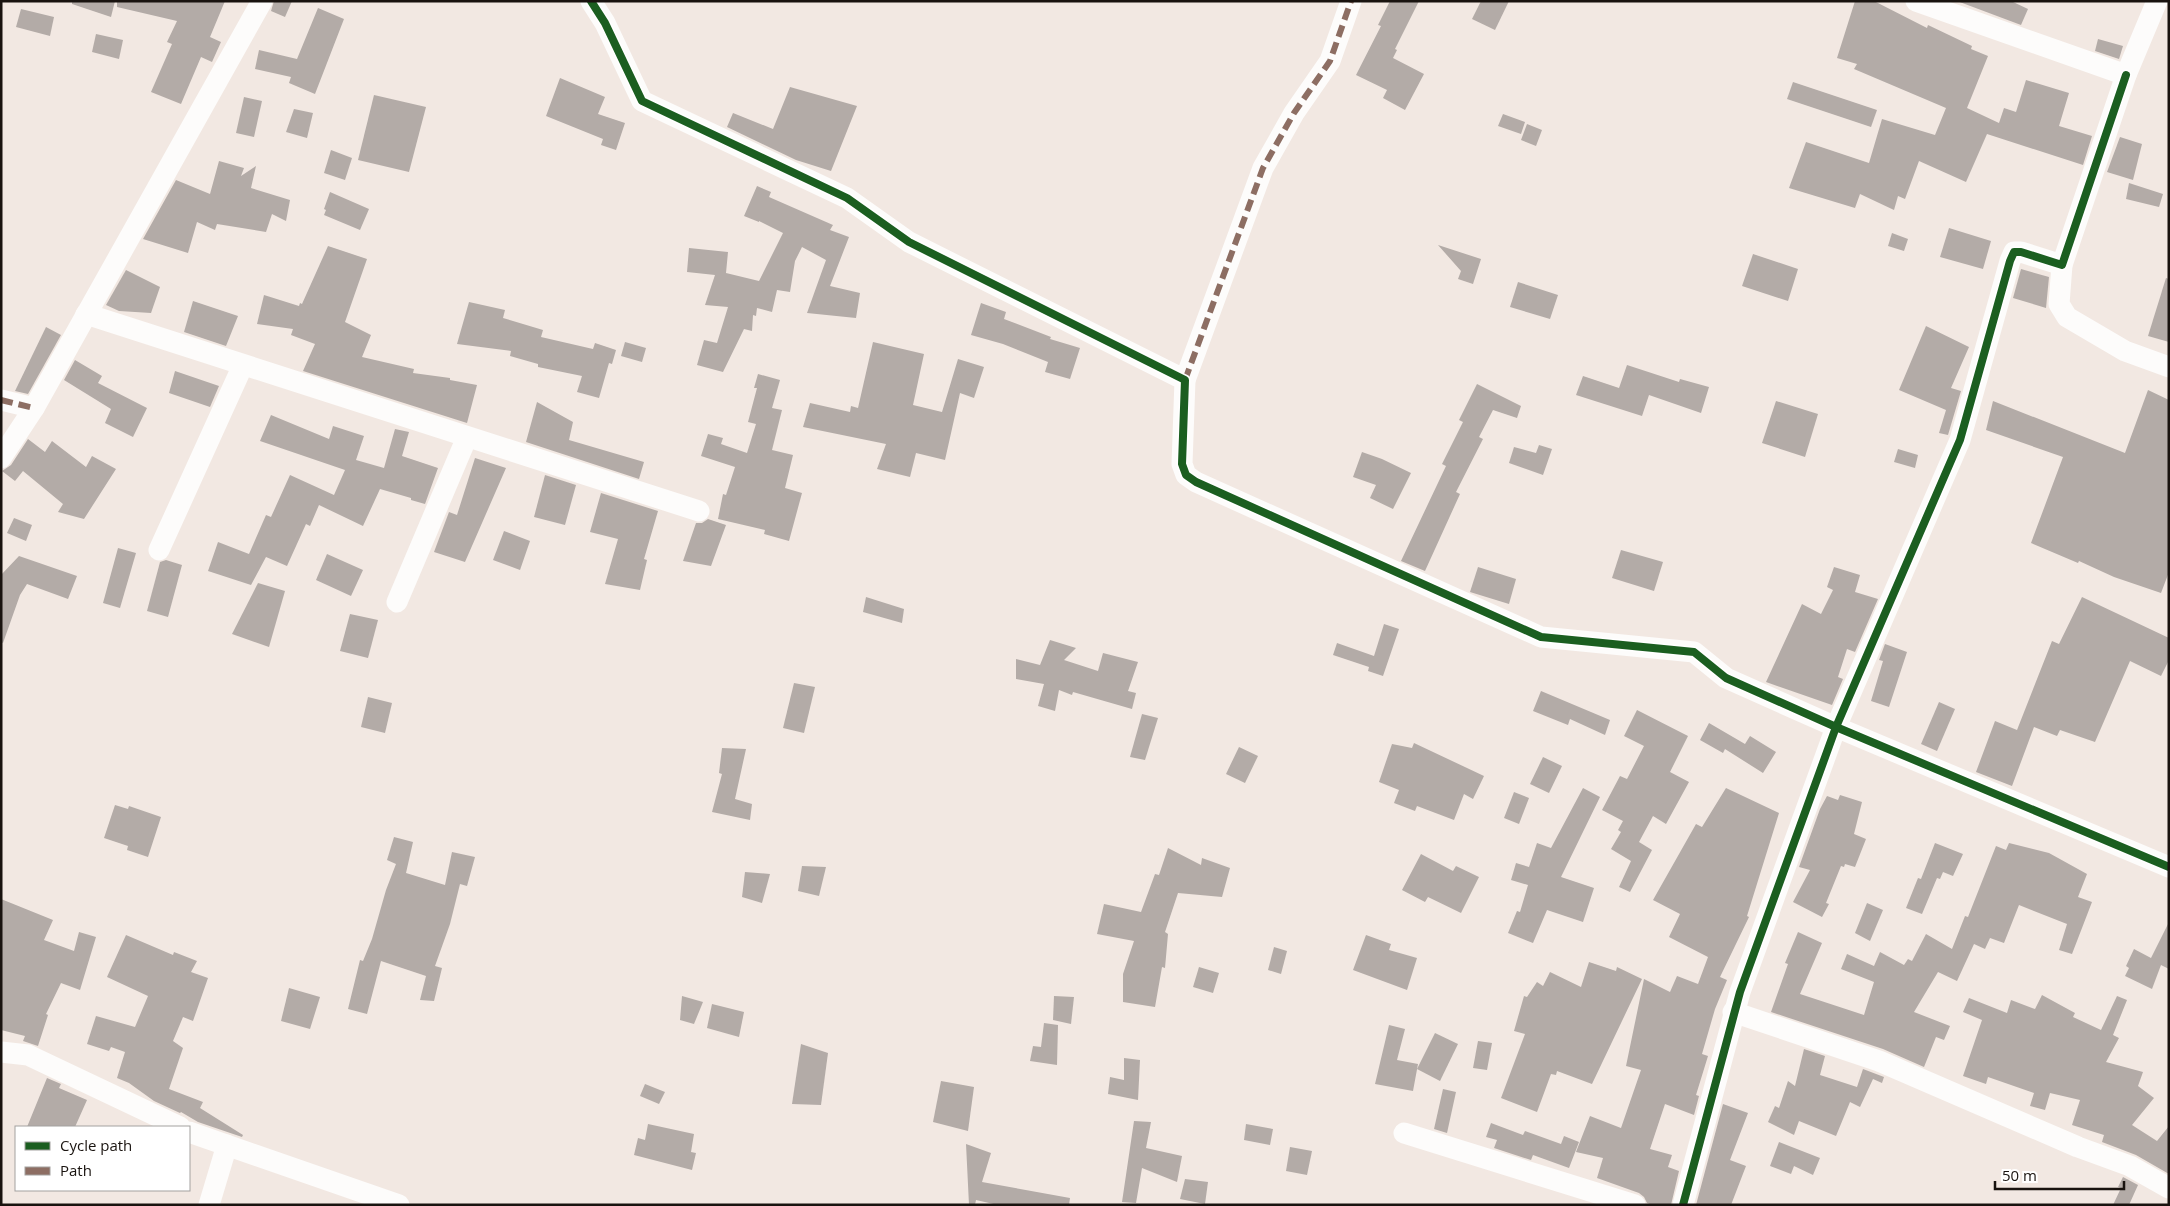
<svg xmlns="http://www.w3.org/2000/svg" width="2170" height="1206" font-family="'Open Sans',sans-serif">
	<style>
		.building { fill: #b3aba7 }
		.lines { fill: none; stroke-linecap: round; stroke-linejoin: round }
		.minor { stroke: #fdfcfb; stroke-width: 21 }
		.quiet { stroke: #8d6e63; stroke-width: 6; stroke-dasharray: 12 6; stroke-linecap: butt }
		.cycleway-casing { stroke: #fff; stroke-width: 11 }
		.cycleway { stroke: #1b5e20; stroke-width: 8 }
	</style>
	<rect width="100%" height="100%" fill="#f2e8e2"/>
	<!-- building -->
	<g class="building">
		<path d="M72,1H115L111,17L72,4Z"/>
		<path d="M117,1H225L210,37L221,42L212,62L201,57L181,104L151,92L172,44L167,42L177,21L117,7Z"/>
		<path d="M274,1H292L285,17L271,11Z"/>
		<path d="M1390,1H1419L1395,49L1397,50L1393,58L1424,74L1405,110L1383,98L1387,90L1356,75L1381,26L1378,25Z"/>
		<path d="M1481,1H1509L1495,30L1472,19Z"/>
		<path d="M1855,1H1874L1927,28L1928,25L1972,46L1971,49L1988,56L1967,108L1999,123L2004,108L2016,112L2026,80L2069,93L2059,126L2092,136L2083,165L1987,134L1966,182L1919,161L1905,199L1898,196L1894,210L1860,194L1855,208L1789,188L1806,142L1869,163L1882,119L1935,135L1946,108L1854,69L1857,64L1837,58Z"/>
		<path d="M1957,1H2011L2028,9L2021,25Z"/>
		<path d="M318,8L344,19L315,94L289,83L291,77L255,69L259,50L297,59Z"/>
		<path d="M21,9L54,17L50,36L16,27Z"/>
		<path d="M96,34L123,40L119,59L92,52Z"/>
		<path d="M2098,39L2123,46L2119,59L2095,51Z"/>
		<path d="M560,78L605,97L598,114L625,123L616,150L601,145L603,139L546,116Z"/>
		<path d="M1793,82L1877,110L1871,127L1787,99Z"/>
		<path d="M790,87L857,106L831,171L796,160L727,127L733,113L773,129Z"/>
		<path d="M374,95L426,107L409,172L358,160Z"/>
		<path d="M244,97L262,101L254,137L236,133Z"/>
		<path d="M294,109L313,113L307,138L286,132Z"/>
		<path d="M1503,114L1525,122L1521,134L1498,126Z"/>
		<path d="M1527,124L1542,130L1536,146L1521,140Z"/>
		<path d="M2120,137L2142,144L2133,180L2107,172Z"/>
		<path d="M331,150L352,158L345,180L324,173Z"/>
		<path d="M219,161L244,168L241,176L256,166L251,188L290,200L286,221L272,214L266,232L217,224L215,230L197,222L188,253L143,239L176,180L210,194Z"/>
		<path d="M2129,183L2163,194L2159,207L2126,199Z"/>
		<path d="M757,186L771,192L769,197L833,225L830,230L849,237L830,286L860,293L856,318L807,313L826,260L802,247L795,261L790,292L777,290L772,312L757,308L756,316L753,315L752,331L744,329L723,372L697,365L704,340L717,343L728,307L705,305L715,275L687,272L689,248L728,252L726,273L759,281L783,233L759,221V222L744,216Z"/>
		<path d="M330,192L369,209L360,230L324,215L326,210L324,209Z"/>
		<path d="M1949,228L1991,241L1983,269L1940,257Z"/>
		<path d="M1892,233L1908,239L1904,251L1888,246Z"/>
		<path d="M1438,245L1481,259L1473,284L1458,279L1461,271Z"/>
		<path d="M328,246L367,259L345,322L371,335L362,357L414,369L413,373L450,378V380L477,385L467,423L303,371L315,344L291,335L293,329L257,324L264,295L299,306L300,303L302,304Z"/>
		<path d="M1753,254L1798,269L1788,301L1742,286Z"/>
		<path d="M2021,269L2049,277L2046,308L2013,298Z"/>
		<path d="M126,270L160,287L151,313L119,311L106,305Z"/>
		<path d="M2166,278L2169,279V342L2148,336Z"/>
		<path d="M1518,282L1558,295L1550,319L1510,307Z"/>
		<path d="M193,301L238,316L226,346L184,332Z"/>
		<path d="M469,302L505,310L503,318L543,330L541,337L593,349L595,343L616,350L612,364L609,363L599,398L577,392L582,376L538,367V364L510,356L511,351L457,344Z"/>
		<path d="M981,303L1006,312L1004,319L1051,337L1050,339L1080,348L1070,379L1045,372L1048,362L1003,344L971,335Z"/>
		<path d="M1926,326L1969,347L1951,388L1961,391L1948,435L1939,433L1946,410L1899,390Z"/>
		<path d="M46,327L61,335L28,394L15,391Z"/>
		<path d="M625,342L646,348L642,362L621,356Z"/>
		<path d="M873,342L924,354L913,405L942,412L958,359L984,367L974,398L960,393L945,460L916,453L910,477L877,469L886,444L803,427L810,403L850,412L851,406L858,408Z"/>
		<path d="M75,360L102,376L98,383L147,408L133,437L105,423L111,409L64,380Z"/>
		<path d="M1627,365L1679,382L1680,379L1709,387L1701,413L1649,395L1642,416L1576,395L1583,376L1619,388Z"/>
		<path d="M175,371L219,386L210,407L169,393Z"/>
		<path d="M758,374L780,380L772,408L782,410L772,450L793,455L785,488L802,493L789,541L764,534L765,530L718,519L723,494L726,495L735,467L701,456L708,434L723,438L721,444L747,453L756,424L748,422L757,388H754Z"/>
		<path d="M1477,384L1521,406L1517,418L1493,410L1479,437L1483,439L1456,492L1460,494L1425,571L1401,561L1446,466L1442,464L1463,422L1459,420Z"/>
		<path d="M2148,390L2169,400V572L2161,593L2114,577L2079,561L2078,563L2031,543L2063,457L1986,430L1993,401L2125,453Z"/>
		<path d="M1776,401L1818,414L1805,457L1762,443Z"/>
		<path d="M537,402L573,422L569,440L644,462L639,479L526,442Z"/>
		<path d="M271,415L329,439L333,426L364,436L356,460L384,468L395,429L409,432L402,456L438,468L425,504L411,500V498L380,489L363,526L319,505L310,526L306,524L287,566L266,557L251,585L208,571L218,542L249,554L266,515L271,517L290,475L334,495L345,470L260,441Z"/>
		<path d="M28,439L45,452L52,441L86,467L92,456L116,469L84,519L58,512L63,504L23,471L15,481L2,471L11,465Z"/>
		<path d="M1539,445L1552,449L1543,475L1509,463L1514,447L1536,453Z"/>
		<path d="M1898,449L1918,455L1915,468L1894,462Z"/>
		<path d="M1362,452L1382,459L1411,473L1393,509L1370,498L1376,485L1353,477Z"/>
		<path d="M475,458L506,468L465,562L434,552L449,512L457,515Z"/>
		<path d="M545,475L576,485L565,525L534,517Z"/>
		<path d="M601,493L658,511L644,559L647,560L640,590L605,584L618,539L590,532Z"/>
		<path d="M14,518L32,525L26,541L7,533Z"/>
		<path d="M708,519L726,525L711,566L683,561L696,523H702Z"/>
		<path d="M504,531L530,541L520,570L493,560Z"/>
		<path d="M118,548L136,553L120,608L103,603Z"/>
		<path d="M1621,550L1663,562L1654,591L1612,578Z"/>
		<path d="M327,554L363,570L351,596L316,580Z"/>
		<path d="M19,556L77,576L68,599L27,584L20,595L3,643L1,642V575Z"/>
		<path d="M166,560L182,565L168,617L147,611L160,562Z"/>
		<path d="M1478,567L1516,579L1509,604L1470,592Z"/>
		<path d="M1834,567L1860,575L1855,592L1878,599L1855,652L1847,649L1838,677L1843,679L1832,705L1766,682L1802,604L1821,614L1833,590L1827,587Z"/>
		<path d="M258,583L285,591L269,647L232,634Z"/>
		<path d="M866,597L904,609L902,623L863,612Z"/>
		<path d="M2082,597L2169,638V660L2161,676L2130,661L2095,742L2060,730L2057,736L2034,727L2012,786L1976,772L1995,721L2017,730L2052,641L2059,644Z"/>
		<path d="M350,614L378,620L368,658L340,651Z"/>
		<path d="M1384,624L1399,629L1383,676L1368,671L1369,667L1333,655L1337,643L1374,656Z"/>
		<path d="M1050,640L1076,648L1064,660L1098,671L1103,653L1138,662L1128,691L1136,693L1132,709L1073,692L1072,695L1059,690L1055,711L1038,706L1044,684L1016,679V659L1040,665Z"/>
		<path d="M1885,644L1907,652L1889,707L1871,701L1883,661L1879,660Z"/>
		<path d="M794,683L815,687L804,733L783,728Z"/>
		<path d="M1541,691L1610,720L1605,735L1570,719L1568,725L1533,711Z"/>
		<path d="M368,697L392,703L385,733L361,727Z"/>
		<path d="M1939,702L1955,709L1937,751L1921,744Z"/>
		<path d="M1637,710L1688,736L1670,772L1689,782L1666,824L1653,816L1639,842L1652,850L1630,892L1619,887L1631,861L1611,849L1621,832L1618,830L1623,821L1602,810L1620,776L1627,779L1644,746L1624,736Z"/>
		<path d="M1142,714L1158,718L1145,760L1130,757Z"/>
		<path d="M1709,723L1745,744L1750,736L1776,752L1763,773L1725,749L1723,753L1700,740Z"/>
		<path d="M1414,743L1484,776L1473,799L1464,794L1454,820L1417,806L1415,811L1394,803L1399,790L1379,782L1392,744L1412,748Z"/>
		<path d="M1239,747L1258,756L1245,783L1226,774Z"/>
		<path d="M722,748L746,749L735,799L752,804L750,820L712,812L722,774L719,773Z"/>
		<path d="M1543,757L1562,766L1549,793L1530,784Z"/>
		<path d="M1583,788L1600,797L1561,877L1594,888L1583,922L1547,910L1533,943L1508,933L1517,911L1520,912L1528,885L1511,880L1516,863L1529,867L1537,843L1551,848Z"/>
		<path d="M1726,788L1779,813L1747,916L1749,917L1720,977L1727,980L1715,1009L1702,1054L1708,1056L1696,1095L1699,1096L1694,1115L1665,1104L1650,1149L1672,1155L1668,1167L1679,1171L1671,1205H1652L1647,1203L1644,1197L1639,1193L1597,1178L1603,1158L1576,1152L1590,1116L1621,1128L1641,1070L1626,1066L1644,979L1670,992L1677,976L1698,984L1708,957L1669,937L1680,914L1653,900L1696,824L1702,827Z"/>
		<path d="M1514,792L1529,798L1519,824L1504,818Z"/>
		<path d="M1840,795L1862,802L1854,834L1866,839L1855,867L1845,864L1844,867L1841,866L1826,903L1829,904L1822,917L1793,902L1810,870L1799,867L1820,809L1827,796L1838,800Z"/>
		<path d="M115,805L128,809L129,806L161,817L148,857L127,850L128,846L104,838Z"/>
		<path d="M394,837L413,842L406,873L445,885L452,852L475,857L467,886L460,884L450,924L435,966L442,968L434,1001L420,1000L426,976L381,961L367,1014L348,1009L360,960L363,961L372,939L386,890L396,864L387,860Z"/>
		<path d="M1935,843L1963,854L1953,876L1943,872L1940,879L1937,878L1922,914L1906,908L1918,878L1921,879Z"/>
		<path d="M2009,843L2049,853L2087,874L2078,897L2092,902L2072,954L2059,950L2067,924L2019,905L2004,943L1990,938L1985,949L1974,944L1957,981L1938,972L1914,1012L1950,1026L1944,1040L1936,1037L1924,1067L1883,1049L1771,1012L1788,964L1785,963L1798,932L1822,943L1800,994L1864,1015L1874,982L1841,969L1847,954L1874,966L1880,952L1904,965L1908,959L1912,961L1926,934L1952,949L1965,916L1968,917L1996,846L2006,850Z"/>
		<path d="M1168,848L1201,865L1202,858L1230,868L1222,897L1178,893L1165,932L1168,934L1165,968L1162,967L1155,1007L1123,1002V974L1134,941L1097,934L1104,904L1141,912L1155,874L1159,875Z"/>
		<path d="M1421,854L1453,871L1456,866L1479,877L1461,913L1428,897L1425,902L1402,890Z"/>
		<path d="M802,866L826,867L819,896L798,891Z"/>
		<path d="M745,872L770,874L762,903L742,897Z"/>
		<path d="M1,899L53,920L44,940L74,951L79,932L96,937L80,990L61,983L46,1014L48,1015L38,1046L23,1041L25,1036L1,1030Z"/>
		<path d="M1867,903L1883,910L1870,941L1855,933Z"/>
		<path d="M2169,922V969L2161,965L2152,989L2125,976L2129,968L2126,966L2134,949L2151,958Z"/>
		<path d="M126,935L173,955L174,952L197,961L191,972L208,978L193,1021L183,1017L173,1041L183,1048L169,1089L203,1102L200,1108L243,1135L242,1137L198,1122L181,1112L180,1113L154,1101L129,1083L117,1078L125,1052L111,1047L109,1051L87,1044L96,1016L135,1027L148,996L107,977Z"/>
		<path d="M1366,935L1391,944L1389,950L1417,958L1407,990L1353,970Z"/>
		<path d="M1274,947L1287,951L1281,974L1268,970Z"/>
		<path d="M1589,962L1616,971L1617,967L1642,979L1592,1084L1557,1071L1556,1075L1551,1074L1537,1112L1501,1098L1525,1034L1514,1031L1524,996L1527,997L1537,982L1543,986L1550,972L1581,987Z"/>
		<path d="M1199,967L1219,973L1213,993L1193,987Z"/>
		<path d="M289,988L320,997L310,1029L281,1021Z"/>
		<path d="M2042,995L2075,1013L2073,1017L2101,1030L2117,996L2127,1000L2113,1035L2119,1038L2106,1062L2143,1072L2138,1086L2154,1098L2132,1125L2157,1141L2169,1126V1174L2136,1155L2102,1142L2104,1135L2072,1125L2080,1100L2050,1093L2045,1110L2030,1106L2034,1093L1988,1077L1986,1084L1963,1076L1982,1020L1963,1012L1969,998L2007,1013L2011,1000L2035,1009Z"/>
		<path d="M682,996L703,1002L694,1024L680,1020Z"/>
		<path d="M1054,996L1074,997L1071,1024L1053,1020Z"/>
		<path d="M712,1004L744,1012L739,1037L707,1028Z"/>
		<path d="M1044,1023L1058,1025L1057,1065L1030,1061L1033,1046L1041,1047Z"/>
		<path d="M1389,1025L1405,1029L1397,1060L1418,1064L1413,1091L1375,1084Z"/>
		<path d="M1435,1033L1458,1044L1440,1081L1417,1069Z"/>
		<path d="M1478,1041L1492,1043L1487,1070L1473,1068Z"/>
		<path d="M801,1044L828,1053L821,1105L792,1104Z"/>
		<path d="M1804,1049L1825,1056L1820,1075L1857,1087L1863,1069L1884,1077L1882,1083L1873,1079L1860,1107L1850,1102L1836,1136L1799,1121L1794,1135L1768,1122L1775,1106L1779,1108L1788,1081L1795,1086Z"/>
		<path d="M1124,1058L1140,1060L1138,1100L1108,1094L1110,1077L1124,1080Z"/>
		<path d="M47,1078L61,1084L59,1088L87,1100L75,1127H27Z"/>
		<path d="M941,1081L974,1087L968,1131L933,1122Z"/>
		<path d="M645,1084L665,1092L659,1104L640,1096Z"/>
		<path d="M1443,1089L1456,1092L1447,1133L1434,1129Z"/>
		<path d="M1723,1104L1748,1113L1730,1160L1746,1166L1731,1205H1696Z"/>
		<path d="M1134,1121L1151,1122L1146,1148L1182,1156L1177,1182L1142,1168L1136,1203L1122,1202Z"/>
		<path d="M1491,1123L1523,1135L1525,1131L1561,1144L1564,1136L1579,1142L1569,1168L1533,1155L1531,1160L1494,1148L1497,1140L1486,1137Z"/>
		<path d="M648,1124L694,1134L691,1152L696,1153L692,1170L634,1155L638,1138L645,1140Z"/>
		<path d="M1246,1124L1273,1129L1270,1145L1244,1140Z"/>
		<path d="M1779,1142L1820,1158L1813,1175L1794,1166L1791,1174L1770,1166Z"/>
		<path d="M966,1144L991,1153L982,1182L1070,1198L1069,1205H998L976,1200L975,1205H969Z"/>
		<path d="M1290,1147L1312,1151L1307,1175L1286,1171Z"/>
		<path d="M2123,1177L2138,1185L2129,1205H2113L2121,1188L2118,1187Z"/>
		<path d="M1185,1179L1208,1182L1205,1204L1180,1199Z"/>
	</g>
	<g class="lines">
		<!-- minor -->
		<g class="minor">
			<path d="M591,1L605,23L642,101L847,198L909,242L1185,380L1182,464L1186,475L1196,482L1541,637L1694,652L1726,678L1836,727L2169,867"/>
			<path d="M1916,1L2126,75L2157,1"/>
			<path d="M2062,265L2059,304L2067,317L2125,351L2169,367"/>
			<path d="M86,314L699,511"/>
			<path d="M1185,380L1263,168L1294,113L1330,61L1351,1"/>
			<path d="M1,400L34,408"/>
			<path d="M1,458L34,408L262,1"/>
			<path d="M159,550L243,365"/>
			<path d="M397,602L467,437"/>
			<path d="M1733,1012L1879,1061L2078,1147L2130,1166L2169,1188"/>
			<path d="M1,1052L28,1055L180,1127"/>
			<path d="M189,1132L399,1205"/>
			<path d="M1404,1133L1635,1205"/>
			<path d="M209,1205L227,1145"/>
			<path d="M1683,1205L1740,992L1836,727L1960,440L2010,261L2014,252H2021L2062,265L2126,75"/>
		</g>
		<!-- quiet -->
		<g class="quiet">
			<path d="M1185,380L1263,168L1294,113L1330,61L1351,1"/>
			<path d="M1,400L34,408"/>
		</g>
		<!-- cycleway casing -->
		<g class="cycleway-casing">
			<g id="cycleway">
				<path d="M591,1L605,23L642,101L847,198L909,242L1185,380L1182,464L1186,475L1196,482L1541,637L1694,652L1726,678L1836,727L2169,867"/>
				<path d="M1683,1205L1740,992L1836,727L1960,440L2010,261L2014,252H2021L2062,265L2126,75"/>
			</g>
		</g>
		<!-- cycleway -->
		<use href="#cycleway" class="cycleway"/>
	</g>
	<!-- border -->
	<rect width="2170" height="1206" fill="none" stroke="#19130f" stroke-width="5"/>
	<!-- legend -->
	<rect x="15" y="1126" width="175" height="65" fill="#ffffff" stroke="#a3a19f"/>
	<rect x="25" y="1142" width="25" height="8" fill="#1b5e20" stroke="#a3a19f"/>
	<text x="60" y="1151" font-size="15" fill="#19130f">Cycle path</text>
	<rect x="25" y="1167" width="25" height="8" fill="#8d6e63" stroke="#a3a19f"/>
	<text x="60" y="1176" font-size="15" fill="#19130f">Path</text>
	<!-- scale -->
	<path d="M1995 1181v8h129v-8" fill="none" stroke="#19130f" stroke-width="2.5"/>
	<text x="2002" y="1181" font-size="15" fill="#19130f" stroke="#ffffff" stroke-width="4" paint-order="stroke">50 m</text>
</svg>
